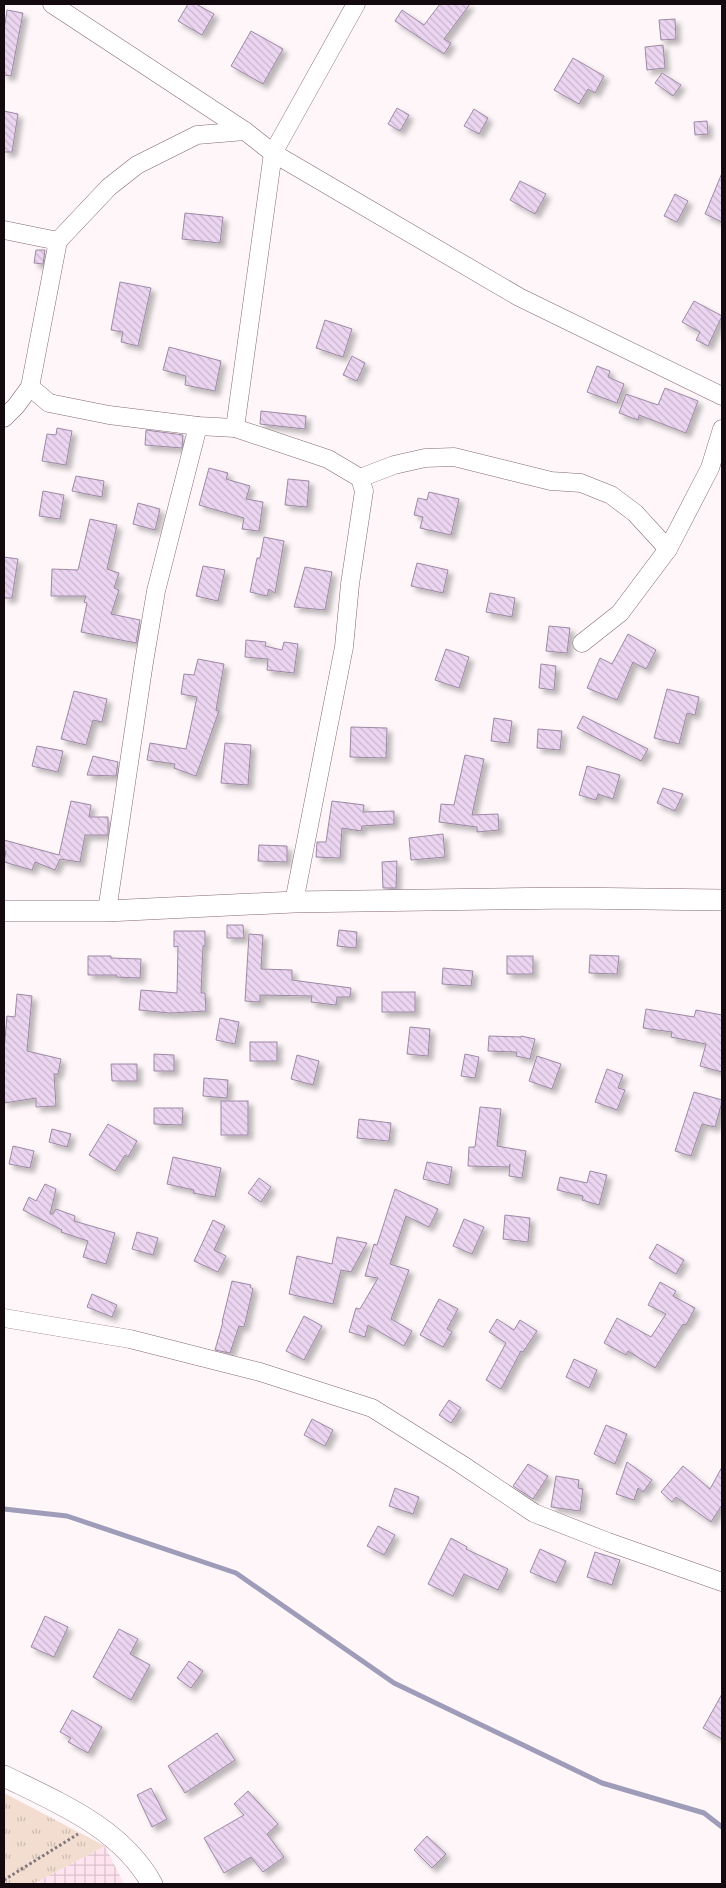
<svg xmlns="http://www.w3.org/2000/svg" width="726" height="1888" font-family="Bitter,serif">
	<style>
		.industrial { fill: url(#industrial-grid) }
		.grass { fill: url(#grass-tufts) }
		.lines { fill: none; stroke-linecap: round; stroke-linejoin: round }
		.stream { stroke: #9e9cb9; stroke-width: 5 }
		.building { fill: url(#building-back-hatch); stroke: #9d89a3; filter: url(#shadow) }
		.minor-casing { stroke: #866775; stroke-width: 19 }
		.tertiary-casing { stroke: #866775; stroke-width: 22 }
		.path { stroke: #80777b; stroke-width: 3; stroke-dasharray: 2.5 2.5; stroke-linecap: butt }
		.minor { stroke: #fff; stroke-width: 18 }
		.tertiary { stroke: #fff; stroke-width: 21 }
	</style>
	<defs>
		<pattern id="industrial-grid" width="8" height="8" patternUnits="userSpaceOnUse" patternTransform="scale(1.25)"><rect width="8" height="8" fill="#ffe4ef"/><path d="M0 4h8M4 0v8" fill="none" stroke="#dac2cc"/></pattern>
		<pattern id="grass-tufts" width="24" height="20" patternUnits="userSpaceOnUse" patternTransform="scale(1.25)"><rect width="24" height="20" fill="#f2ddd0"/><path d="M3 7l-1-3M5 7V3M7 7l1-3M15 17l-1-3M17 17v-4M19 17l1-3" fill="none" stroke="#cfbcb1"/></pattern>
		<pattern id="building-back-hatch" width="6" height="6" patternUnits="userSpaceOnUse" patternTransform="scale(1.25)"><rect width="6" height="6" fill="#ebd5f1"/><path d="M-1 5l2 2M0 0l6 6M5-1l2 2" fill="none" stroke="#c9b6cd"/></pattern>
		<filter id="shadow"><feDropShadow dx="4.5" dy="4.5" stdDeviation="2.5" flood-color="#0004"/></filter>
	</defs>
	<rect width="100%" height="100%" fill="#fef6f9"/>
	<!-- industrial -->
	<path class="industrial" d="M105,1846L124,1884H33Z"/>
	<!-- grass -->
	<path class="grass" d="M4,1793L105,1846L33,1884H4Z"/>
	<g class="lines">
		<!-- stream -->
		<path class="stream" d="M4,1509L67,1516L236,1573L394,1683L602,1783L704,1813L722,1827"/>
	</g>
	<!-- building -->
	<g class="building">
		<path d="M188,4H196L214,14L202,35L178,21Z"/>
		<path d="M440,4H470L444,39L451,43L444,54L395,21L402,10L424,25Z"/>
		<path d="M7,10L23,13L11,76L4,75V30Z"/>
		<path d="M675,19L676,39L661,40L659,20Z"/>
		<path d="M251,31L283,49L263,84L231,66Z"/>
		<path d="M663,45L665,68L647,70L645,47Z"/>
		<path d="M573,58L604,76L595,93L588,89L579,104L554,90Z"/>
		<path d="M662,73L681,85L673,96L655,83Z"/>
		<path d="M397,108L409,115L400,131L388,124Z"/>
		<path d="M474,109L488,118L479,134L464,126Z"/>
		<path d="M4,111L18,114L12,152H4Z"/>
		<path d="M707,121L708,134L695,135L694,122Z"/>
		<path d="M722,173V222L705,214Z"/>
		<path d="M520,181L546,194L535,214L510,200Z"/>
		<path d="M675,194L688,201L677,222L664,216Z"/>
		<path d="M185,213L223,217L220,243L182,239Z"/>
		<path d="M36,250H45L43,264L34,263Z"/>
		<path d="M120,282L151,288L138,346L121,342L123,332L111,330Z"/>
		<path d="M694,301L722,316L708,346L696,340L700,332L682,322Z"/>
		<path d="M325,320L352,329L343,357L316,348Z"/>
		<path d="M169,347L221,361L215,391L185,385L186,376L163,370Z"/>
		<path d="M352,356L365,363L357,381L343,375Z"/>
		<path d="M597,366L610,371L608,377L624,384L617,403L587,392Z"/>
		<path d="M665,388L698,401L686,433L639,415L638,420L619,413L626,394L658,405Z"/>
		<path d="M261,411L306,416L305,429L260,424Z"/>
		<path d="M57,428L72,431L66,465L42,461L47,434L56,435Z"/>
		<path d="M146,430L183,435L182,448L145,445Z"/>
		<path d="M209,468L228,473L226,479L250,486L246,499L263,502L259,531L242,529L244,518L199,505Z"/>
		<path d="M76,476L104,481L102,497L72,491Z"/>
		<path d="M288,479L309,481L307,507L285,505Z"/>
		<path d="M43,491L64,495L60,519L39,516Z"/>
		<path d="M429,492L459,499L451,535L420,528L423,517L414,515L418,498L427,500Z"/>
		<path d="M138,503L160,509L155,530L133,524Z"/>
		<path d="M90,519L117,525L107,569L119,573L114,588L119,590L111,614L140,620L136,643L81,632L87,603L84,602L86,596H51L52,569L78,570Z"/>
		<path d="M264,537L284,541L275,593L269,589L267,596L250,592L257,558H260Z"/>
		<path d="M4,557L18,559L12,598H4Z"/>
		<path d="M417,563L448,570L443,593L411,586Z"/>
		<path d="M203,566L225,570L218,601L196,596Z"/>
		<path d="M305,567L332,572L325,610L294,607Z"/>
		<path d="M490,593L515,598L512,617L486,612Z"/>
		<path d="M549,626L570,628L567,653L546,651Z"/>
		<path d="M628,634L656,650L646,669L633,662L617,700L587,688L600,658L612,664Z"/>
		<path d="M246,640L266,642L265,646L282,650L284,642L298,644L294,673L267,670L268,659L245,657Z"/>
		<path d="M446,649L469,657L459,688L435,680Z"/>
		<path d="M198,659L224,664L216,710L219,711L196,776L174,768L175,764L147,760L150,743L186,749L197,697L181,694L184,674L194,675Z"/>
		<path d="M541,664L556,666L554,690L539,688Z"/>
		<path d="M667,689L699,697L695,715L687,713L679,744L654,738Z"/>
		<path d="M74,691L107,699L102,722L93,720L86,745L61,739Z"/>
		<path d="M583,716L648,749L641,761L577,728Z"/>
		<path d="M494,718L512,721L509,743L491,741Z"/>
		<path d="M351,727L387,728L386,758L350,757Z"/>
		<path d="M538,729L562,731L560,750L537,748Z"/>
		<path d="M225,743L251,745L248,785L221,783Z"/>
		<path d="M37,746L63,751L58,772L32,766Z"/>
		<path d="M465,755L484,759L472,815L498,814L499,830L477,832V827L439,822L441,804L454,805Z"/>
		<path d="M93,756L118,762L116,776L87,775Z"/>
		<path d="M587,766L620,775L613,799L598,794L596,800L579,795Z"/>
		<path d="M663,788L683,794L675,811L657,803Z"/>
		<path d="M71,801L91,805L89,817H108V835H85L80,862L60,859L55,870L35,862L32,870L4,862L6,851L4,850V840L59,855Z"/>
		<path d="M332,801L364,805L363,812L394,811V824L362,826L361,831L342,828L340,858L316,857L317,842H326Z"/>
		<path d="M443,834L445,857L411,860L409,838Z"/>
		<path d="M259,845L287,846V862L258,861Z"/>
		<path d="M397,861L396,888H383L382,862Z"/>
		<path d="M227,925H243L244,938H227Z"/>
		<path d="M339,930L357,932L356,948L337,946Z"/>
		<path d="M174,931H205V946H203L201,993H205L206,1011L170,1013L139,1010L141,990L177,993L178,946L174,947Z"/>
		<path d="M249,934L263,935L261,969L292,970V980L351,988L350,997H337L336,1005L311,1002L312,996L260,995V1002L245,1001Z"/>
		<path d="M590,955L619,956L617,974L589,973Z"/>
		<path d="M88,956H111V958L141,959L140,978L116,977L117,975H88Z"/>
		<rect x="507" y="956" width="26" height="18"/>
		<path d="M443,968L473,971L471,986L442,984Z"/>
		<rect x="382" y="992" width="33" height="20"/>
		<path d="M17,994L32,996L27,1051L61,1059L58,1074H54L56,1106L36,1107V1098L4,1103V1050L7,1016L15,1017Z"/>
		<path d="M646,1009L694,1017L696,1010L722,1015V1072L700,1066L706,1044L671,1037L672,1032L643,1028Z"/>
		<path d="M220,1018L239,1022L235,1044L216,1040Z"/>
		<path d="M410,1027L430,1029L428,1056L407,1054Z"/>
		<path d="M489,1036L521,1037V1036L535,1039L530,1059L516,1056L517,1052L488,1051Z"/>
		<rect x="250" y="1042" width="27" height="19"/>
		<path d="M154,1054L174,1055V1071H154Z"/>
		<path d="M465,1054L479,1057L475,1078L461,1076Z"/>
		<path d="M297,1055L319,1061L313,1085L291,1079Z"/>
		<path d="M537,1056L561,1064L552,1089L529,1081Z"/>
		<path d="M111,1064H137V1081H112Z"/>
		<path d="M607,1069L623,1075L618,1088L625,1090L617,1110L595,1102Z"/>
		<path d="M204,1078L228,1080L227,1098L203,1096Z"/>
		<path d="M694,1092L722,1100V1102L715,1127L702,1124L691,1156L675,1151Z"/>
		<rect x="221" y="1101" width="27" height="34"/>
		<path d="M480,1107L501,1109L497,1146L526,1151L522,1178L509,1176L510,1164L509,1167L468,1166L469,1147H475Z"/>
		<path d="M154,1108H183L182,1125L154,1124Z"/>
		<path d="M359,1119L391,1123L389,1141L357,1138Z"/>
		<path d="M108,1124L137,1141L128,1157L125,1155L115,1171L89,1155Z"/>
		<path d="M52,1129L71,1134L67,1147L49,1142Z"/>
		<path d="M13,1146L34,1151L30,1168L9,1164Z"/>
		<path d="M173,1157L221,1168L215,1197L193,1193L194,1190L167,1184Z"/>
		<path d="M427,1162L452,1167L449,1185L423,1179Z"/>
		<path d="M590,1171L607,1175L599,1205L582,1200L583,1196L557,1190L560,1177L587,1183Z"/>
		<path d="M259,1178L271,1187L261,1202L248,1193Z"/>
		<path d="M45,1184L56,1189L50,1214H53L56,1209L75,1216L74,1221L115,1233L106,1264L83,1257L88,1241L61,1232L62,1230L23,1210L29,1197L36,1201Z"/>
		<path d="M395,1189L438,1209L429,1227L406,1216L390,1264L409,1270L391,1319L412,1331L404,1346L368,1325L365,1337L349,1332L356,1308L360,1309L378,1278L365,1276L374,1244L377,1245Z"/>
		<path d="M505,1215L530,1218L528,1242L503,1239Z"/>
		<path d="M464,1219L484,1227L472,1254L453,1246Z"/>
		<path d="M213,1220L225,1226L214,1250L226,1256L218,1272L194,1261Z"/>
		<path d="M137,1232L158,1238L153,1255L132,1249Z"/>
		<path d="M337,1237L367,1243L351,1272L341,1270L333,1304L289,1294L297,1256L332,1264Z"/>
		<path d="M657,1244L684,1260L676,1274L649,1258Z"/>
		<path d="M232,1281L251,1285L250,1287L253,1289L244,1327L239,1326L230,1353L215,1350L223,1322H222Z"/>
		<path d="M660,1282L676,1291L673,1296L695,1308L686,1325L683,1324L655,1368L628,1351L626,1355L604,1343L617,1318L651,1337L666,1314L648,1305Z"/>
		<path d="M92,1294L117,1305L112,1317L87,1307Z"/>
		<path d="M439,1299L458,1309L447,1329L452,1332L443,1347L420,1335Z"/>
		<path d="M304,1316L322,1326L304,1360L286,1351Z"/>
		<path d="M497,1319L514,1330L520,1320L537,1331L523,1352L521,1351L501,1389L486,1380L506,1343L489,1332Z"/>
		<path d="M574,1359L597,1370L589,1388L566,1377Z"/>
		<path d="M449,1400L461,1408L451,1423L439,1415Z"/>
		<path d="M312,1419L333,1430L325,1446L304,1435Z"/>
		<path d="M606,1425L627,1434L615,1464L594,1454Z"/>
		<path d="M627,1462L652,1480L643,1492L638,1488L634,1500L616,1494Z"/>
		<path d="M528,1464L548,1476L533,1499L513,1486Z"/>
		<path d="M683,1466L710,1489L722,1467V1505L711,1522L676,1497L672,1502L661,1492Z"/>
		<path d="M556,1476L579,1480L578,1488L583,1489L580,1511L551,1507Z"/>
		<path d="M395,1488L419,1497L413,1514L389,1506Z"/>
		<path d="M378,1526L395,1535L384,1555L367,1546Z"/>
		<path d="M451,1538L467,1547L466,1549L508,1569L498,1590L464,1574L453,1596L428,1584Z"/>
		<path d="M540,1549L566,1561L556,1583L530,1572Z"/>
		<path d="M595,1552L620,1560L612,1585L587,1577Z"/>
		<path d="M45,1616L68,1627L54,1657L31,1647Z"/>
		<path d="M119,1629L138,1639L130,1654L150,1665L131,1700L93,1677Z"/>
		<path d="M189,1661L203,1671L191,1688L177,1678Z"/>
		<path d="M722,1694V1739L703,1728Z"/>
		<path d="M72,1710L102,1727L88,1753L68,1742L71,1738L60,1732Z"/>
		<path d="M217,1733L235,1760L185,1793L168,1766Z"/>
		<path d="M151,1788L167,1819L152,1827L137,1795Z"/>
		<path d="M248,1791L278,1824L267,1834L284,1857L263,1872L251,1857L224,1873L204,1838L244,1815L234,1804Z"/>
		<path d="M427,1836L446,1854L432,1868L414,1850Z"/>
	</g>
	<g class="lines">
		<!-- minor casing -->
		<g class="minor-casing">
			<g id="minor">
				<path d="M52,4L245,131L273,153L519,297L722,396"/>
				<path d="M4,230L58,241L30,387L49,403L109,415L198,426L235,428L328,459L360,478L364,491L350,584L344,647L294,902"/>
				<path d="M58,241L109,187L137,165L197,135L245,131"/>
				<path d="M4,418L16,406L30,387"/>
				<path d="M235,428L273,153L356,4"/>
				<path d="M360,478L394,465L425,458L454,457L551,481L581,483L611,495L635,513L668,549"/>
				<path d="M582,643L620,613L668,549L710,468L722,429"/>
				<path d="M107,911L144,662L156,591L198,426"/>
				<path d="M4,1318L130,1339L260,1372L372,1408L461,1464L534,1513L608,1542L722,1582"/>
			</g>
		</g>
		<!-- tertiary casing -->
		<g class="tertiary-casing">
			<g id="tertiary">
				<path d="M4,911H107L294,902L568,898L722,900"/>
				<path d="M4,1776C59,1803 121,1828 152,1884"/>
			</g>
		</g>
		<!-- path -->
		<path class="path" d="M4,1880L78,1834"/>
		<!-- minor -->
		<use href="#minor" class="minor"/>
		<!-- tertiary -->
		<use href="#tertiary" class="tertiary"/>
	</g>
	<!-- border -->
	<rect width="726" height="1888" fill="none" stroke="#14090e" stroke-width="10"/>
</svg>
